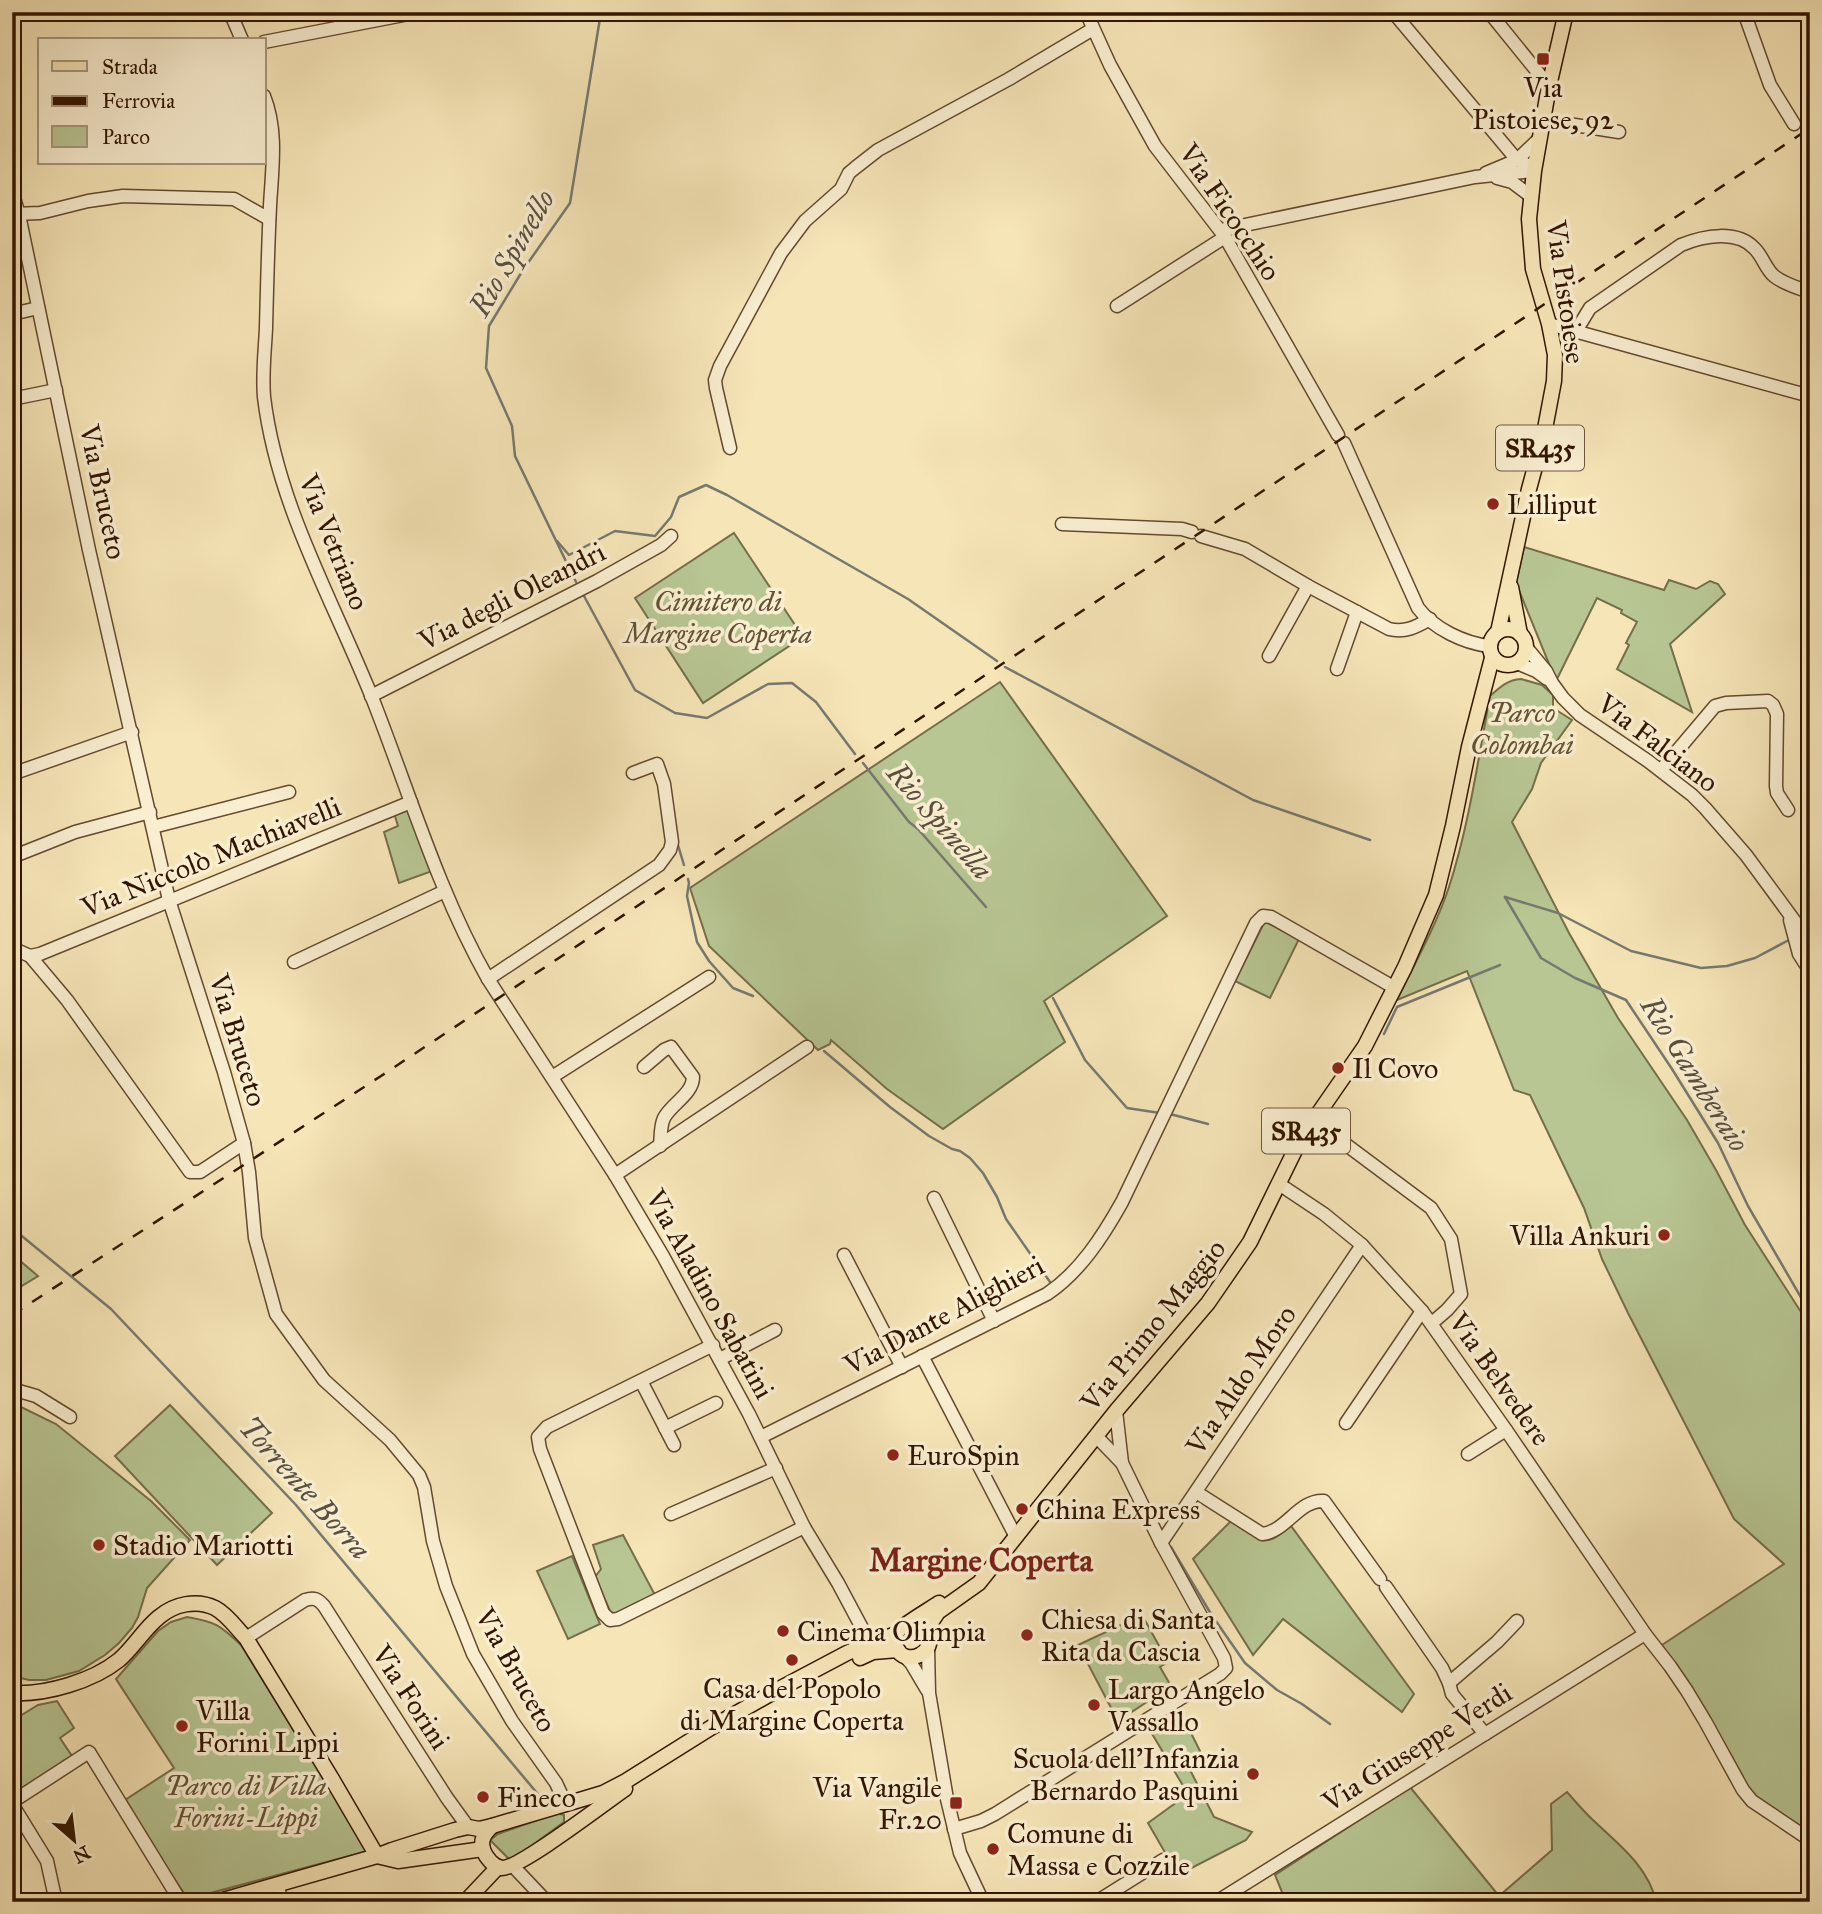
<svg xmlns="http://www.w3.org/2000/svg" width="1822" height="1914" font-family="'IM FELL Great Primer',serif">
	<style>
		.green { fill: #b7c693; stroke: #746e4a; stroke-width: 2 }
		.lines { fill: none; stroke-linecap: round; stroke-linejoin: round }
		.stream { stroke: #767970; stroke-width: 2.5 }
		.minor-casing { stroke: #63492e; stroke-width: 15 }
		.major-casing { stroke: #321500; stroke-width: 17 }
		.minor { stroke: #f9eed0; stroke-width: 12 }
		.major { stroke: #f6e5b7; stroke-width: 14 }
		.rail { stroke: #321500; stroke-width: 2.5; stroke-dasharray: 12 12; stroke-linecap: butt }
		.poi-dot { fill: #8f2418; stroke: #f9eed0; stroke-width: 2.5 }
		.labels { text-anchor: middle; dominant-baseline: central; stroke-width: 7; stroke-linejoin: round; paint-order: stroke }
		.shield { fill: #f9eed0; stroke: #6e563e; stroke-width: 2 }
		.shield-label { font-size: 26px; font-weight: bold; fill: #321500 }
		.poi-label { font-size: 28px; fill: #321500; stroke: #f9eed0; text-anchor: start }
		.street-label { font-size: 28px; fill: #321500; stroke: #f9eed0 }
		.park-label { font-size: 28px; font-style: italic; fill: #615333; stroke: #f9eed0 }
		.water-label { font-size: 30px; font-style: italic; fill: #5a4f41; stroke: #f9eed0 }
		.quarter-label { font-size: 32px; font-weight: bold; fill: #7a1f14; stroke: #f9eed0 }
	</style>
	<rect width="100%" height="100%" fill="#f6e5b7"/>
	<filter id="stains"><feTurbulence type="fractalNoise" baseFrequency=".00286" numOctaves="4"/><feColorMatrix values="0 0 0 0 .2 0 0 0 0 .09 0 0 0 0 .02 0 0 0 .5 -.17"/></filter>
	<radialGradient id="worn" r=".72"><stop offset=".6" stop-color="#630" stop-opacity="0"/><stop offset="1" stop-color="#630" stop-opacity=".3"/></radialGradient>
	<!-- green -->
	<g class="green">
		<path d="M734,533L803,637L703,703L635,598Z"/>
		<path d="M1524,547L1664,590L1669,580L1696,589L1710,581L1718,584L1725,594L1670,644L1692,712L1617,669L1629,645L1626,643L1637,622L1621,613L1622,610L1597,598L1556,681L1516,583Z"/>
		<path d="M1521,679L1542,685L1553,695V708L1572,720L1541,763L1532,789L1512,822L1569,933L1618,1018L1687,1120L1716,1170L1745,1225L1810,1326V1834L1754,1797L1662,1645L1784,1564L1734,1519L1628,1313L1602,1259L1584,1208L1530,1095L1514,1090L1467,971L1397,1000C1415,963 1436,926 1449,887C1469,825 1478,760 1490,696C1500,687 1507,680 1521,679Z"/>
		<path d="M1000,682L1167,916L1044,1001L1065,1042L943,1129L887,1089L831,1040L830,1044L818,1050L709,946L690,888Z"/>
		<path d="M407,809L435,870L399,883L384,832L398,826L394,813Z"/>
		<path d="M1264,923H1268L1299,939L1270,998L1235,981Z"/>
		<path d="M12,1254L38,1276L12,1292Z"/>
		<path d="M12,1404L17,1405L56,1424L151,1501L190,1540L147,1588L138,1617L132,1628L119,1643L105,1655L79,1671L46,1680H29L12,1676Z"/>
		<path d="M170,1405L272,1513L217,1565L115,1456Z"/>
		<path d="M1231,1521L1261,1540C1274,1542 1281,1533 1291,1526L1414,1694L1402,1712L1283,1619L1253,1655L1193,1559Z"/>
		<path d="M623,1535L655,1595L615,1614L610,1611L595,1577L601,1569L593,1545Z"/>
		<path d="M572,1556L600,1624L568,1639L537,1571Z"/>
		<path d="M1142,1615L1168,1662L1160,1667L1171,1686L1118,1721L1078,1645Z"/>
		<path d="M187,1617C216,1622 220,1625 241,1645L368,1851L188,1899L122,1802L174,1768L116,1679L158,1631L171,1622Z"/>
		<path d="M57,1701L74,1728L60,1738L74,1759L17,1795L12,1787V1721L38,1705Z"/>
		<path d="M1179,1709L1202,1755L1186,1762L1214,1817L1252,1832L1246,1840L1178,1875L1148,1823L1188,1794L1148,1727Z"/>
		<path d="M1410,1787L1499,1896L1552,1850L1551,1804L1567,1792C1576,1802 1584,1812 1594,1821C1618,1844 1649,1867 1656,1902H1286L1275,1875Z"/>
		<path d="M557,1813L564,1815V1822L511,1861L490,1840L498,1834Z"/>
	</g>
	<g class="lines">
		<!-- stream -->
		<g class="stream">
			<path d="M557,541L569,555L615,531L655,536L671,517L679,497L706,485L727,495L908,599L997,661"/>
			<path d="M576,582L515,456L512,426L486,368L489,326L523,270L570,203L601,12"/>
			<path d="M584,596L635,690L675,713L707,718L768,684L792,683L816,702L855,754"/>
			<path d="M1005,667L1253,800L1370,840"/>
			<path d="M863,763L909,822L918,829L986,907"/>
			<path d="M677,842L684,865"/>
			<path d="M688,879L689,883L687,896L697,942L709,961L733,988L753,996"/>
			<path d="M1505,897L1541,958L1575,978L1626,1000L1672,1069L1718,1143L1748,1206L1810,1313"/>
			<path d="M1505,897L1558,913L1631,951L1701,968L1727,966L1755,958L1787,941"/>
			<path d="M1053,998L1085,1060L1127,1108L1160,1113"/>
			<path d="M1384,1034L1397,1007L1500,965"/>
			<path d="M824,1051L890,1107L929,1136L952,1149L960,1151L970,1158L983,1173L997,1197L1006,1219L1050,1282"/>
			<path d="M1170,1114L1208,1124"/>
			<path d="M12,1228L111,1309L296,1505L542,1799"/>
			<path d="M1171,1547L1211,1614L1245,1663L1277,1690L1302,1704L1330,1724"/>
		</g>
		<!-- minor casing -->
		<g class="minor-casing">
			<g id="minor">
				<path d="M230,12L242,40"/>
				<path d="M1086,12L1110,65L1155,146L1225,237L1338,435"/>
				<path d="M1393,12L1517,160L1528,165L1534,171"/>
				<path d="M1489,12L1549,86"/>
				<path d="M1744,12L1770,85L1794,124"/>
				<path d="M264,42L419,12"/>
				<path d="M264,96C278,131 272,169 270,206C268,246 267,287 266,328C265,350 262,374 264,397C277,505 333,600 373,700C410,794 438,891 488,979L615,1175L663,1256L749,1414L804,1527L838,1583L870,1643"/>
				<path d="M1543,120L1619,132"/>
				<path d="M1486,173L1517,160L1540,138"/>
				<path d="M1497,178L1512,182L1532,197"/>
				<path d="M12,191L19,215L89,550L169,900L224,1072L244,1143L249,1172L255,1238L276,1314L324,1380L390,1440L419,1475L424,1487L433,1541L446,1586L473,1654L512,1721L556,1783L562,1796V1805"/>
				<path d="M13,214L40,213L88,201L123,196L234,199L269,219"/>
				<path d="M1221,230L1475,177L1534,171"/>
				<path d="M1117,306L1225,237"/>
				<path d="M12,314L38,308"/>
				<path d="M1549,324L1810,396"/>
				<path d="M1576,331L1590,308L1681,245C1703,236 1737,229 1755,249C1763,257 1765,268 1774,276C1784,284 1798,288 1810,292"/>
				<path d="M12,399L56,390"/>
				<path d="M1344,443L1418,608C1434,629 1464,643 1489,646"/>
				<path d="M730,448L716,388L715,380L720,366L781,253L805,221L841,189L849,173L855,168L878,150L1009,79L1093,29"/>
				<path d="M1062,524L1182,529L1192,532"/>
				<path d="M1201,536L1245,549L1308,586L1389,629C1405,633 1416,627 1430,619"/>
				<path d="M1526,647L1546,671L1552,683L1563,698L1580,715L1648,761L1692,795L1705,808L1746,855L1810,942"/>
				<path d="M1269,656L1308,586"/>
				<path d="M1517,663L1536,671L1547,679"/>
				<path d="M1337,669L1357,612"/>
				<path d="M371,696L597,581L661,545L671,536"/>
				<path d="M1661,770L1715,706L1726,703L1768,701L1773,705L1777,714L1776,786L1777,793L1788,810"/>
				<path d="M12,774L132,732"/>
				<path d="M153,827L289,792"/>
				<path d="M12,857L75,832L150,812"/>
				<path d="M1790,920L1799,954L1810,971"/>
				<path d="M12,948L30,956L67,1000L190,1172H200L244,1143"/>
				<path d="M30,956L40,954L411,802"/>
				<path d="M294,962L445,891"/>
				<path d="M488,979L659,865L670,850L672,842L664,784L657,764L633,773"/>
				<path d="M644,1067L664,1050L671,1047L693,1077C693,1094 671,1104 664,1118C660,1126 661,1137 660,1146"/>
				<path d="M552,1077L709,977"/>
				<path d="M1313,1120L1431,1208L1451,1239L1461,1294L1447,1310L1432,1323"/>
				<path d="M615,1175L807,1047"/>
				<path d="M1279,1184L1324,1214L1362,1245L1422,1311L1506,1430L1645,1634L1670,1666L1687,1691L1705,1721L1743,1790L1752,1801L1810,1840"/>
				<path d="M934,1198L994,1321"/>
				<path d="M844,1255L902,1367"/>
				<path d="M713,1345L547,1427L538,1437L540,1449L603,1613L610,1620L618,1619L804,1527"/>
				<path d="M922,1356L1016,1537"/>
				<path d="M720,1359L775,1330"/>
				<path d="M641,1381L674,1445"/>
				<path d="M12,1389L36,1396L70,1417"/>
				<path d="M1116,1411L1122,1463"/>
				<path d="M1346,1423L1422,1311"/>
				<path d="M665,1428L716,1403"/>
				<path d="M761,1437L1047,1294C1080,1272 1103,1236 1122,1202L1256,923L1263,916L1271,917L1395,988"/>
				<path d="M1468,1454L1506,1430"/>
				<path d="M1196,1492L1262,1534C1286,1532 1299,1499 1324,1501L1380,1579"/>
				<path d="M671,1514L776,1468"/>
				<path d="M1161,1543L1362,1245"/>
				<path d="M1386,1587L1442,1668L1449,1683L1452,1694L1485,1734"/>
				<path d="M246,1638L305,1600C314,1597 318,1599 324,1606L447,1798L468,1827"/>
				<path d="M928,1648L929,1693L947,1799L960,1853L983,1902"/>
				<path d="M904,1656L911,1663L927,1690"/>
				<path d="M1449,1683L1497,1642L1517,1621"/>
				<path d="M12,1802L89,1752L181,1902"/>
				<path d="M12,1804L47,1861L56,1902"/>
				<path d="M954,1829L981,1821L995,1814L1220,1674L1226,1668L1224,1658L1161,1543L1122,1463L1096,1436"/>
				<path d="M512,1865L547,1902"/>
				<path d="M278,1884L281,1902"/>
				<path d="M1096,1902L1163,1860"/>
				<path d="M1216,1902L1645,1634"/>
			</g>
		</g>
		<!-- major casing -->
		<g class="major-casing">
			<g id="major">
				<path d="M1511,587L1520,634"/>
				<circle cx="1508" cy="647" r="18"/>
				<path d="M1498,632L1529,489L1544,434L1554,381L1555,355L1549,324L1533,269L1529,219L1534,171L1549,86L1566,12"/>
				<path d="M908,1624C916,1623 922,1624 927,1632C939,1652 905,1669 896,1647C894,1642 895,1636 898,1631C901,1626 932,1608 939,1603"/>
				<path d="M926,1630L938,1612L979,1583L1116,1411L1208,1303L1250,1242L1300,1140L1365,1046L1405,967L1436,895L1453,826L1469,747L1492,658"/>
				<path d="M860,1658L873,1652L898,1650"/>
				<path d="M12,1693C46,1695 93,1681 119,1660C134,1647 144,1629 159,1617C174,1604 197,1599 215,1608C228,1615 236,1628 246,1638L332,1779L377,1856"/>
				<path d="M492,1826C485,1833 480,1839 483,1850C486,1857 493,1867 502,1868C519,1869 606,1802 625,1789"/>
				<path d="M377,1856L398,1861L483,1849"/>
				<path d="M216,1902L377,1856L392,1850L455,1830L468,1827L479,1829L492,1826L603,1793L626,1781L712,1727L779,1689L847,1653L870,1643L896,1634"/>
				<path d="M465,1902L498,1867"/>
			</g>
		</g>
		<!-- minor -->
		<use href="#minor" class="minor"/>
		<!-- major -->
		<use href="#major" class="major"/>
		<!-- rail -->
		<path class="rail" d="M12,1315L381,1076L1810,128"/>
	</g>
	<!-- markers -->
	<g class="poi-dot">
		<rect x="1536" y="52" width="14" height="14" rx="3.5"/>
		<circle cx="1493" cy="504" r="7"/>
		<circle cx="1338" cy="1068" r="7"/>
		<circle cx="1664" cy="1235" r="7"/>
		<circle cx="893" cy="1455" r="7"/>
		<circle cx="1022" cy="1509" r="7"/>
		<circle cx="99" cy="1545" r="7"/>
		<circle cx="783" cy="1631" r="7"/>
		<circle cx="1027" cy="1635" r="7"/>
		<circle cx="792" cy="1660" r="7"/>
		<circle cx="1094" cy="1705" r="7"/>
		<circle cx="182" cy="1726" r="7"/>
		<circle cx="1253" cy="1774" r="7"/>
		<circle cx="483" cy="1797" r="7"/>
		<rect x="949" y="1796" width="14" height="14" rx="3.5"/>
		<circle cx="993" cy="1849" r="7"/>
	</g>
	<g class="labels">
		<!-- shield labels -->
		<g class="shield">
			<rect x="1496" y="425.5" width="88" height="45" rx="5"/>
			<rect x="1262" y="1108.5" width="88" height="45" rx="5"/>
		</g>
		<g class="shield-label">
			<text x="1540" y="448">SR435</text>
			<text x="1306" y="1131">SR435</text>
		</g>
		<!-- poi labels -->
		<g class="poi-label">
			<text x="1543" y="87" text-anchor="middle">Via<tspan x="1543" dy="32">Pistoiese, 92</tspan></text>
			<text x="1507" y="504">Lilliput</text>
			<text x="1352" y="1068">Il Covo</text>
			<text x="1650" y="1235" text-anchor="end">Villa Ankuri</text>
			<text x="907" y="1455">EuroSpin</text>
			<text x="1036" y="1509">China Express</text>
			<text x="113" y="1545">Stadio Mariotti</text>
			<text x="1041" y="1619">Chiesa di Santa<tspan x="1041" dy="32">Rita da Cascia</tspan></text>
			<text x="797" y="1631">Cinema Olimpia</text>
			<text x="792" y="1688" text-anchor="middle">Casa del Popolo<tspan x="792" dy="32">di Margine Coperta</tspan></text>
			<text x="1108" y="1689">Largo Angelo<tspan x="1108" dy="32">Vassallo</tspan></text>
			<text x="196" y="1710">Villa<tspan x="196" dy="32">Forini Lippi</tspan></text>
			<text x="1239" y="1758" text-anchor="end">Scuola dell'Infanzia<tspan x="1239" dy="32">Bernardo Pasquini</tspan></text>
			<text x="942" y="1787" text-anchor="end">Via Vangile<tspan x="942" dy="32">Fr.20</tspan></text>
			<text x="497" y="1797">Fineco</text>
			<text x="1007" y="1833">Comune di<tspan x="1007" dy="32">Massa e Cozzile</tspan></text>
		</g>
		<!-- street labels -->
		<g class="street-label">
			<text transform="translate(1230 212) rotate(56)">Via Ficocchio</text>
			<text transform="translate(1566 292) rotate(82)">Via Pistoiese</text>
			<text transform="translate(103 492) rotate(78)">Via Bruceto</text>
			<text transform="translate(334 542) rotate(68)">Via Vetriano</text>
			<text transform="translate(512 596) rotate(-27)">Via degli Oleandri</text>
			<text transform="translate(1658 743) rotate(37)">Via Falciano</text>
			<text transform="translate(211 857) rotate(-22)">Via Niccolò Machiavelli</text>
			<text transform="translate(238 1040) rotate(73)">Via Bruceto</text>
			<text transform="translate(710 1294) rotate(61)">Via Aladino Sabatini</text>
			<text transform="translate(944 1315) rotate(-28)">Via Dante Alighieri</text>
			<text transform="translate(1153 1325) rotate(-51)">Via Primo Maggio</text>
			<text transform="translate(1500 1379) rotate(55)">Via Belvedere</text>
			<text transform="translate(1241 1380) rotate(-56)">Via Aldo Moro</text>
			<text transform="translate(516 1670) rotate(61)">Via Bruceto</text>
			<text transform="translate(411 1697) rotate(57)">Via Forini</text>
			<text transform="translate(1417 1747) rotate(-32)">Via Giuseppe Verdi</text>
		</g>
		<!-- park labels -->
		<g class="park-label">
			<text x="718" y="601">Cimitero di<tspan x="718" dy="32">Margine Coperta</tspan></text>
			<text x="1522" y="712">Parco<tspan x="1522" dy="32">Colombai</tspan></text>
			<text x="246" y="1785">Parco di Villa<tspan x="246" dy="32">Forini-Lippi</tspan></text>
		</g>
		<!-- water labels -->
		<g class="water-label">
			<text transform="translate(512 253) rotate(-60)">Rio Spinello</text>
			<text transform="translate(940 821) rotate(49)">Rio Spinella</text>
			<text transform="translate(1695 1074) rotate(58)">Rio Gamberaio</text>
			<text transform="translate(305 1488) rotate(48)">Torrente Borra</text>
		</g>
		<!-- quarter labels -->
		<g class="quarter-label">
			<text x="981" y="1560">Margine Coperta</text>
		</g>
	</g>
	<!-- margin -->
	<rect width="1822" height="1914" fill="none" stroke="#f6e5b7" stroke-width="42"/>
	<rect x="14" y="14" width="1794" height="1886" fill="none" stroke="#321500" stroke-width="3.5"/>
	<rect x="21" y="21" width="1780" height="1872" fill="none" stroke="#321500" stroke-width="2"/>
	<!-- legend -->
	<rect x="38" y="38" width="228" height="126" fill="#f9eed0" stroke="#a9977d" stroke-width="2"/>
	<rect x="52" y="61" width="35" height="10" fill="#f6e5b7" stroke="#a9977d" stroke-width="2"/>
	<text x="102" y="74" font-size="21" fill="#321500">Strada</text>
	<rect x="52" y="96" width="35" height="10" fill="#321500" stroke="#a9977d" stroke-width="2"/>
	<text x="102" y="108" font-size="21" fill="#321500">Ferrovia</text>
	<rect x="52" y="126" width="35" height="21" fill="#b7c693" stroke="#a9977d" stroke-width="2"/>
	<text x="102" y="144" font-size="21" fill="#321500">Parco</text>
	<!-- north arrow -->
	<g transform="translate(74 1840) rotate(152)" stroke="#f9eed0" stroke-width="5" paint-order="stroke">
	<path d="M0-5L12 26L0 18L-12 26Z" fill="#321500"/>
	<text y="-10" font-size="19" font-weight="bold" text-anchor="middle" fill="#321500">N</text>
	</g>
	<rect width="100%" height="100%" filter="url(#stains)"/>
	<rect width="100%" height="100%" fill="url(#worn)"/>
</svg>
